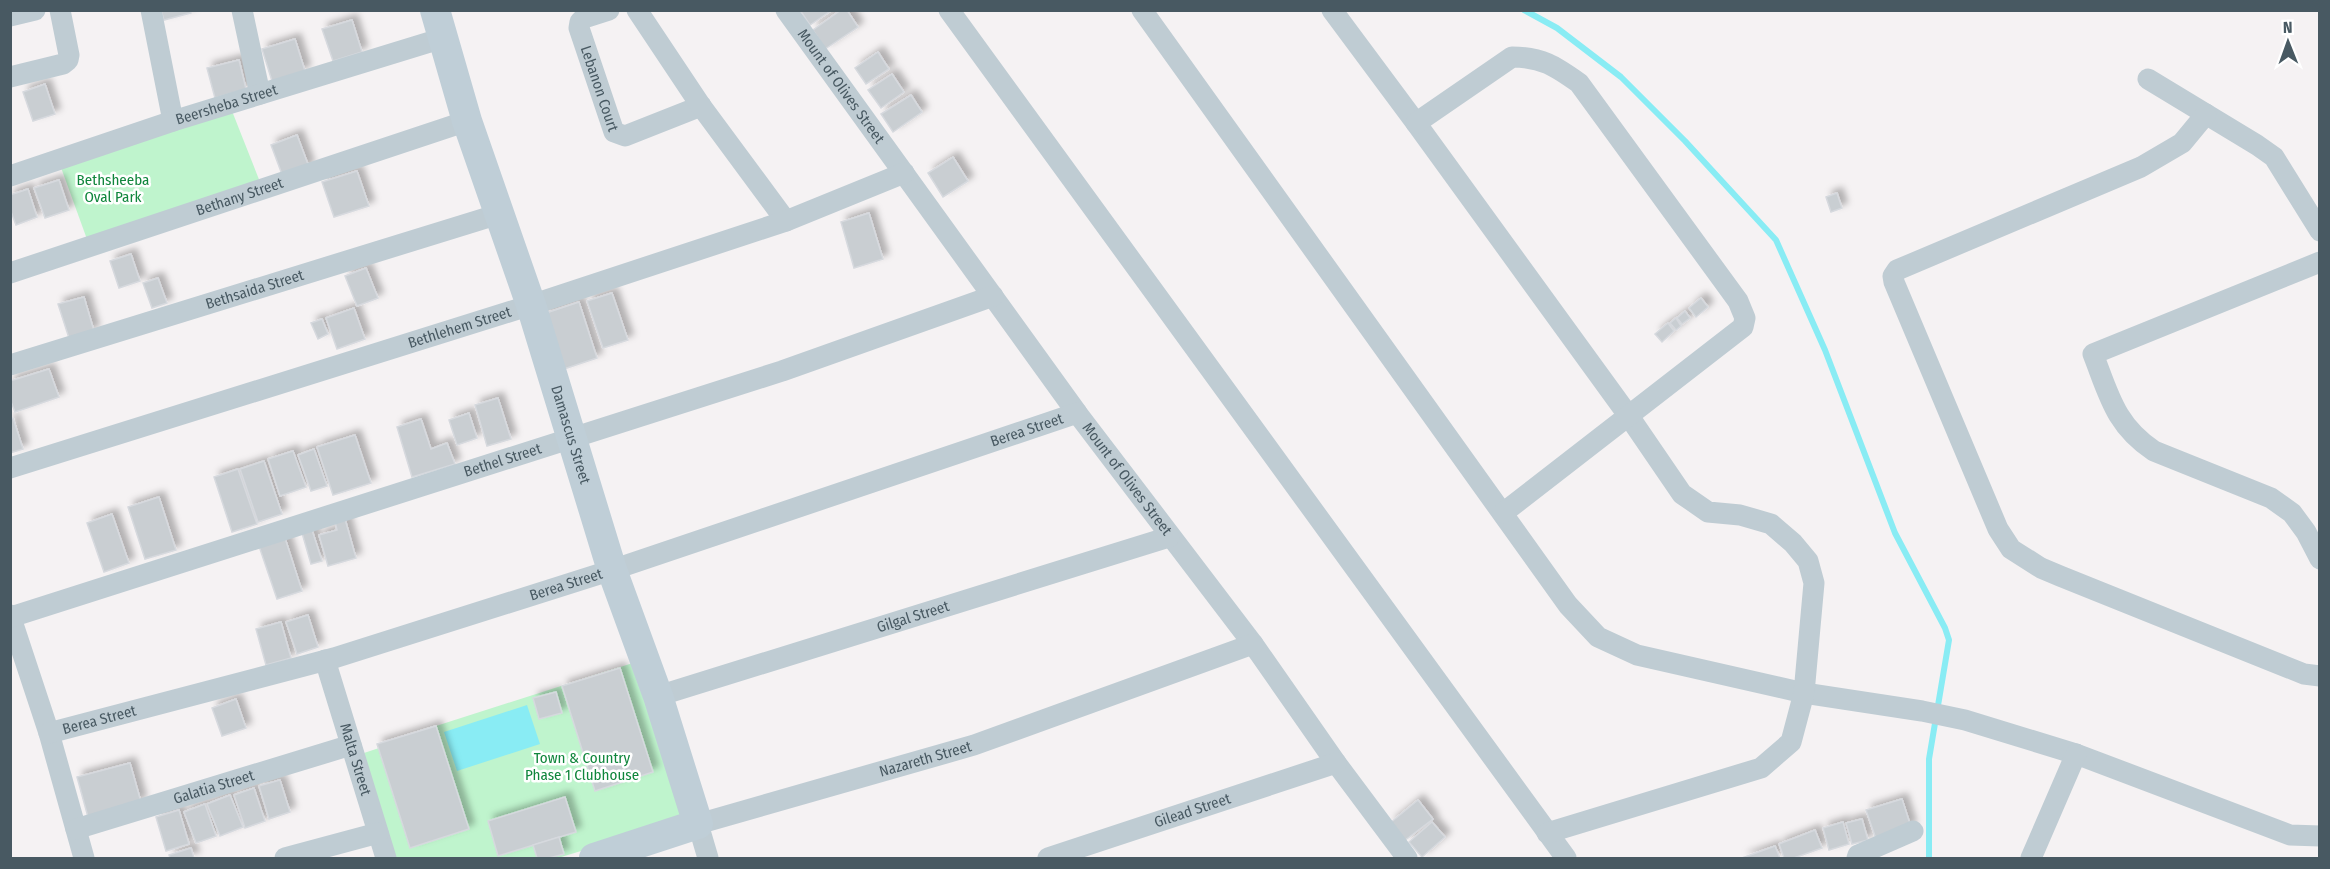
<svg xmlns="http://www.w3.org/2000/svg" width="2330" height="869" font-family="'Fira Sans Condensed',sans-serif">
	<style>
		.green { fill: #bff4cd }
		.water { fill: #89ecf4 }
		.lines { fill: none; stroke-linecap: round; stroke-linejoin: round }
		.stream { stroke: #89ecf4; stroke-width: 6 }
		.building { fill: #c9ced2; stroke: #d6d9de; stroke-width: 1.5; filter: url(#shadow) }
		.street { stroke: #bfccd3; stroke-width: 21 }
		.secondary { stroke: #bfced7; stroke-width: 30 }
		.labels { text-anchor: middle; dominant-baseline: central; stroke-width: 5; stroke-linejoin: round; paint-order: stroke }
		.street-label { font-size: 15px; fill: #485962; stroke: #fff }
		.park-label { font-size: 15px; fill: #10863c; stroke: #fff }
	</style>
	<defs>
		<filter id="shadow"><feDropShadow dx="5.5" dy="-5.5" stdDeviation="3" flood-color="#0004"/></filter>
	</defs>
	<rect width="100%" height="100%" fill="#f5f2f3"/>
	<!-- green -->
	<g class="green">
		<path d="M230,106L260,182L88,242L59,162Z"/>
		<path d="M639,661L686,819L558,858H394L364,753L436,729V726Z"/>
	</g>
	<!-- water -->
	<path class="water" d="M527,705L540,744L457,771L444,732Z"/>
	<g class="lines">
		<!-- stream -->
		<path class="stream" d="M1524,10L1557,28L1621,77L1685,141L1776,240L1825,350L1895,533L1945,628L1949,640L1929,759V858"/>
	</g>
	<!-- building -->
	<g class="building">
		<path d="M161,10H190L191,13L164,20Z"/>
		<path d="M800,10H832L810,25Z"/>
		<path d="M841,10H847L858,27L825,49L813,30Z"/>
		<path d="M352,20L362,52L333,61L322,29Z"/>
		<path d="M295,39L305,71L272,81L262,49Z"/>
		<path d="M878,52L889,69L866,84L855,68Z"/>
		<path d="M239,60L246,89L215,98L207,68Z"/>
		<path d="M892,74L904,92L881,108L868,90Z"/>
		<path d="M45,84L55,114L33,121L23,92Z"/>
		<path d="M911,95L922,112L893,132L881,114Z"/>
		<path d="M297,135L309,167L283,177L271,145Z"/>
		<path d="M953,157L968,181L943,197L928,173Z"/>
		<path d="M357,171L369,206L334,217L322,182Z"/>
		<path d="M59,180L69,210L45,218L34,188Z"/>
		<path d="M28,189L37,217L16,225L10,209V195Z"/>
		<path d="M1837,193L1842,208L1831,212L1826,197Z"/>
		<path d="M869,213L883,259L854,268L841,222Z"/>
		<path d="M131,254L140,281L119,288L110,261Z"/>
		<path d="M366,268L378,298L357,306L345,276Z"/>
		<path d="M158,278L167,303L152,308L143,283Z"/>
		<path d="M612,293L628,340L603,348L587,301Z"/>
		<path d="M84,297L94,331L69,338L58,304Z"/>
		<path d="M1701,298L1708,307L1696,317L1689,308Z"/>
		<path d="M579,302L597,358L561,370L543,314Z"/>
		<path d="M354,308L365,339L337,349L326,318Z"/>
		<path d="M1685,311L1690,318L1682,324L1677,318Z"/>
		<path d="M1676,318L1681,326L1676,330L1670,323Z"/>
		<path d="M322,319L328,334L318,339L311,323Z"/>
		<path d="M1668,323L1674,331L1662,342L1655,334Z"/>
		<path d="M49,369L59,397L15,412L10,399V381Z"/>
		<path d="M498,398L511,439L487,446L475,405Z"/>
		<path d="M469,413L477,438L457,445L449,420Z"/>
		<path d="M13,418L23,449L10,453V419Z"/>
		<path d="M421,419L431,449L447,443L455,464L412,477L397,427Z"/>
		<path d="M355,435L371,483L333,495L317,447Z"/>
		<path d="M314,449L327,486L311,491L298,455Z"/>
		<path d="M293,451L306,487L280,496L268,459Z"/>
		<path d="M264,461L282,514L258,522L240,469Z"/>
		<path d="M238,469L257,524L232,532L214,477Z"/>
		<path d="M159,497L176,550L145,559L128,507Z"/>
		<path d="M112,514L129,563L104,572L87,523Z"/>
		<path d="M345,519L356,558L328,566L319,535L337,530L335,522Z"/>
		<path d="M312,530L322,561L311,564L302,533Z"/>
		<path d="M285,538L302,591L277,599L259,546Z"/>
		<path d="M308,615L318,647L297,654L286,622Z"/>
		<path d="M281,622L291,658L266,665L256,629Z"/>
		<path d="M620,668L653,772L595,791L562,686Z"/>
		<path d="M556,692L562,713L539,719L533,698Z"/>
		<path d="M236,699L246,728L222,736L212,708Z"/>
		<path d="M436,726L469,829L410,848L377,744Z"/>
		<path d="M130,763L141,802L88,817L77,777Z"/>
		<path d="M280,780L290,812L269,819L259,786Z"/>
		<path d="M254,788L265,821L245,828L234,795Z"/>
		<path d="M230,795L243,827L220,836L207,804Z"/>
		<path d="M565,797L576,832L498,856L488,821Z"/>
		<path d="M1902,799L1911,827L1876,839L1866,810Z"/>
		<path d="M1418,800L1433,819L1404,841L1390,823Z"/>
		<path d="M205,804L216,836L196,843L184,812Z"/>
		<path d="M179,810L189,844L166,851L156,817Z"/>
		<path d="M1862,819L1868,840L1852,844L1846,823Z"/>
		<path d="M1432,822L1445,837L1422,857L1409,842Z"/>
		<path d="M1843,822L1849,844L1829,850L1823,828Z"/>
		<path d="M1815,830L1822,848L1794,858H1784L1779,844Z"/>
		<path d="M559,837L564,854L549,858H537L533,845Z"/>
		<path d="M1775,846L1780,858H1742Z"/>
		<path d="M191,848L194,858H170L169,855Z"/>
	</g>
	<g class="lines">
		<!-- street -->
		<g class="street">
			<path d="M151,10L173,121"/>
			<path d="M242,10L260,94"/>
			<path id="s1" d="M609,10L584,18L580,22L579,28L614,132L625,136L701,106"/>
			<path d="M637,10L701,106L786,221"/>
			<path id="s2" d="M786,10L1077,413L1253,644L1336,763L1407,858"/>
			<path d="M949,10L1566,858"/>
			<path d="M1142,10L1568,605L1598,637L1637,655L1804,693L1922,711L1965,720L2076,754L2290,835L2320,836"/>
			<path d="M1332,10L1416,123L1628,415L1682,494L1708,512L1740,515L1771,524L1793,543L1808,561L1814,583L1804,693L1791,742L1761,768L1547,833"/>
			<path d="M10,16L35,10"/>
			<path d="M10,77L63,64L68,60L69,55L60,10"/>
			<path d="M2148,79L2257,145L2274,157L2320,231"/>
			<path d="M2206,114L2182,143L2141,167L1897,270L1893,276L1894,282L1998,529L2011,549L2041,568L2060,576L2304,674L2320,676"/>
			<path d="M1416,123L1512,57C1542,57 1555,66 1579,83L1738,301L1745,318L1743,327L1503,513"/>
			<path id="s3" d="M10,176L173,121L443,38"/>
			<path d="M2320,262L2093,354C2109,395 2115,425 2154,451L2271,498L2292,513L2306,532L2320,559"/>
			<path id="s4" d="M10,273L467,121"/>
			<path id="s5" d="M10,365L499,214"/>
			<path id="s6" d="M10,468L531,305L786,221L904,173"/>
			<path d="M10,615L49,733L84,858"/>
			<path id="s7" d="M11,617L782,371L993,296"/>
			<path id="s8" d="M325,660L386,858"/>
			<path id="s9" d="M658,696L1169,537"/>
			<path id="s10" d="M49,733L334,658L612,570L1077,413"/>
			<path id="s11" d="M76,829L351,745"/>
			<path d="M285,858L378,833"/>
			<path id="s12" d="M708,858L698,824L974,745L1253,644"/>
			<path id="s13" d="M1048,858L1336,763"/>
			<path d="M1857,858L1858,855L1913,831"/>
			<path d="M2031,858L2076,754"/>
		</g>
		<!-- secondary -->
		<path class="secondary" id="s14" d="M435,10L467,121L531,305L612,570L658,696L698,824L594,858"/>
	</g>
	<g class="labels">
		<!-- street labels -->
		<g class="street-label">
			<text stroke="none"><textPath href="#s2" startOffset="94">Mount of Olives Street</textPath></text>
			<text stroke="none"><textPath href="#s1" startOffset="102">Lebanon Court</textPath></text>
			<text stroke="none"><textPath href="#s3" startOffset="228">Beersheba Street</textPath></text>
			<text stroke="none"><textPath href="#s4" startOffset="242">Bethany Street</textPath></text>
			<text stroke="none"><textPath href="#s5" startOffset="256">Bethsaida Street</textPath></text>
			<text stroke="none"><textPath href="#s6" startOffset="471">Bethlehem Street</textPath></text>
			<text stroke="none"><textPath href="#s10" startOffset="1024">Berea Street</textPath></text>
			<text stroke="none"><textPath href="#s14" startOffset="446">Damascus Street</textPath></text>
			<text stroke="none"><textPath href="#s7" startOffset="516">Bethel Street</textPath></text>
			<text stroke="none"><textPath href="#s2" startOffset="580">Mount of Olives Street</textPath></text>
			<text stroke="none"><textPath href="#s10" startOffset="538">Berea Street</textPath></text>
			<text stroke="none"><textPath href="#s9" startOffset="267">Gilgal Street</textPath></text>
			<text stroke="none"><textPath href="#s10" startOffset="52">Berea Street</textPath></text>
			<text stroke="none"><textPath href="#s8" startOffset="104">Malta Street</textPath></text>
			<text stroke="none"><textPath href="#s12" startOffset="272">Nazareth Street</textPath></text>
			<text stroke="none"><textPath href="#s11" startOffset="144">Galatia Street</textPath></text>
			<text stroke="none"><textPath href="#s13" startOffset="152">Gilead Street</textPath></text>
		</g>
		<!-- park labels -->
		<g class="park-label">
			<text x="113" y="180">Bethsheeba<tspan x="113" dy="17">Oval Park</tspan></text>
			<text x="582" y="758">Town &amp; Country<tspan x="582" dy="17">Phase 1 Clubhouse</tspan></text>
		</g>
	</g>
	<!-- border -->
	<rect width="2330" height="869" fill="none" stroke="#485962" stroke-width="24"/>
	<!-- north arrow -->
	<g transform="translate(2288 42) rotate(359)" stroke="#ffffff" stroke-width="4.5" paint-order="stroke">
	<path d="M0-4.5L10 22L0 15L-10 22Z" fill="#485962"/>
	<text y="-9" font-size="16" font-weight="bold" text-anchor="middle" fill="#485962">N</text>
	</g>
</svg>
